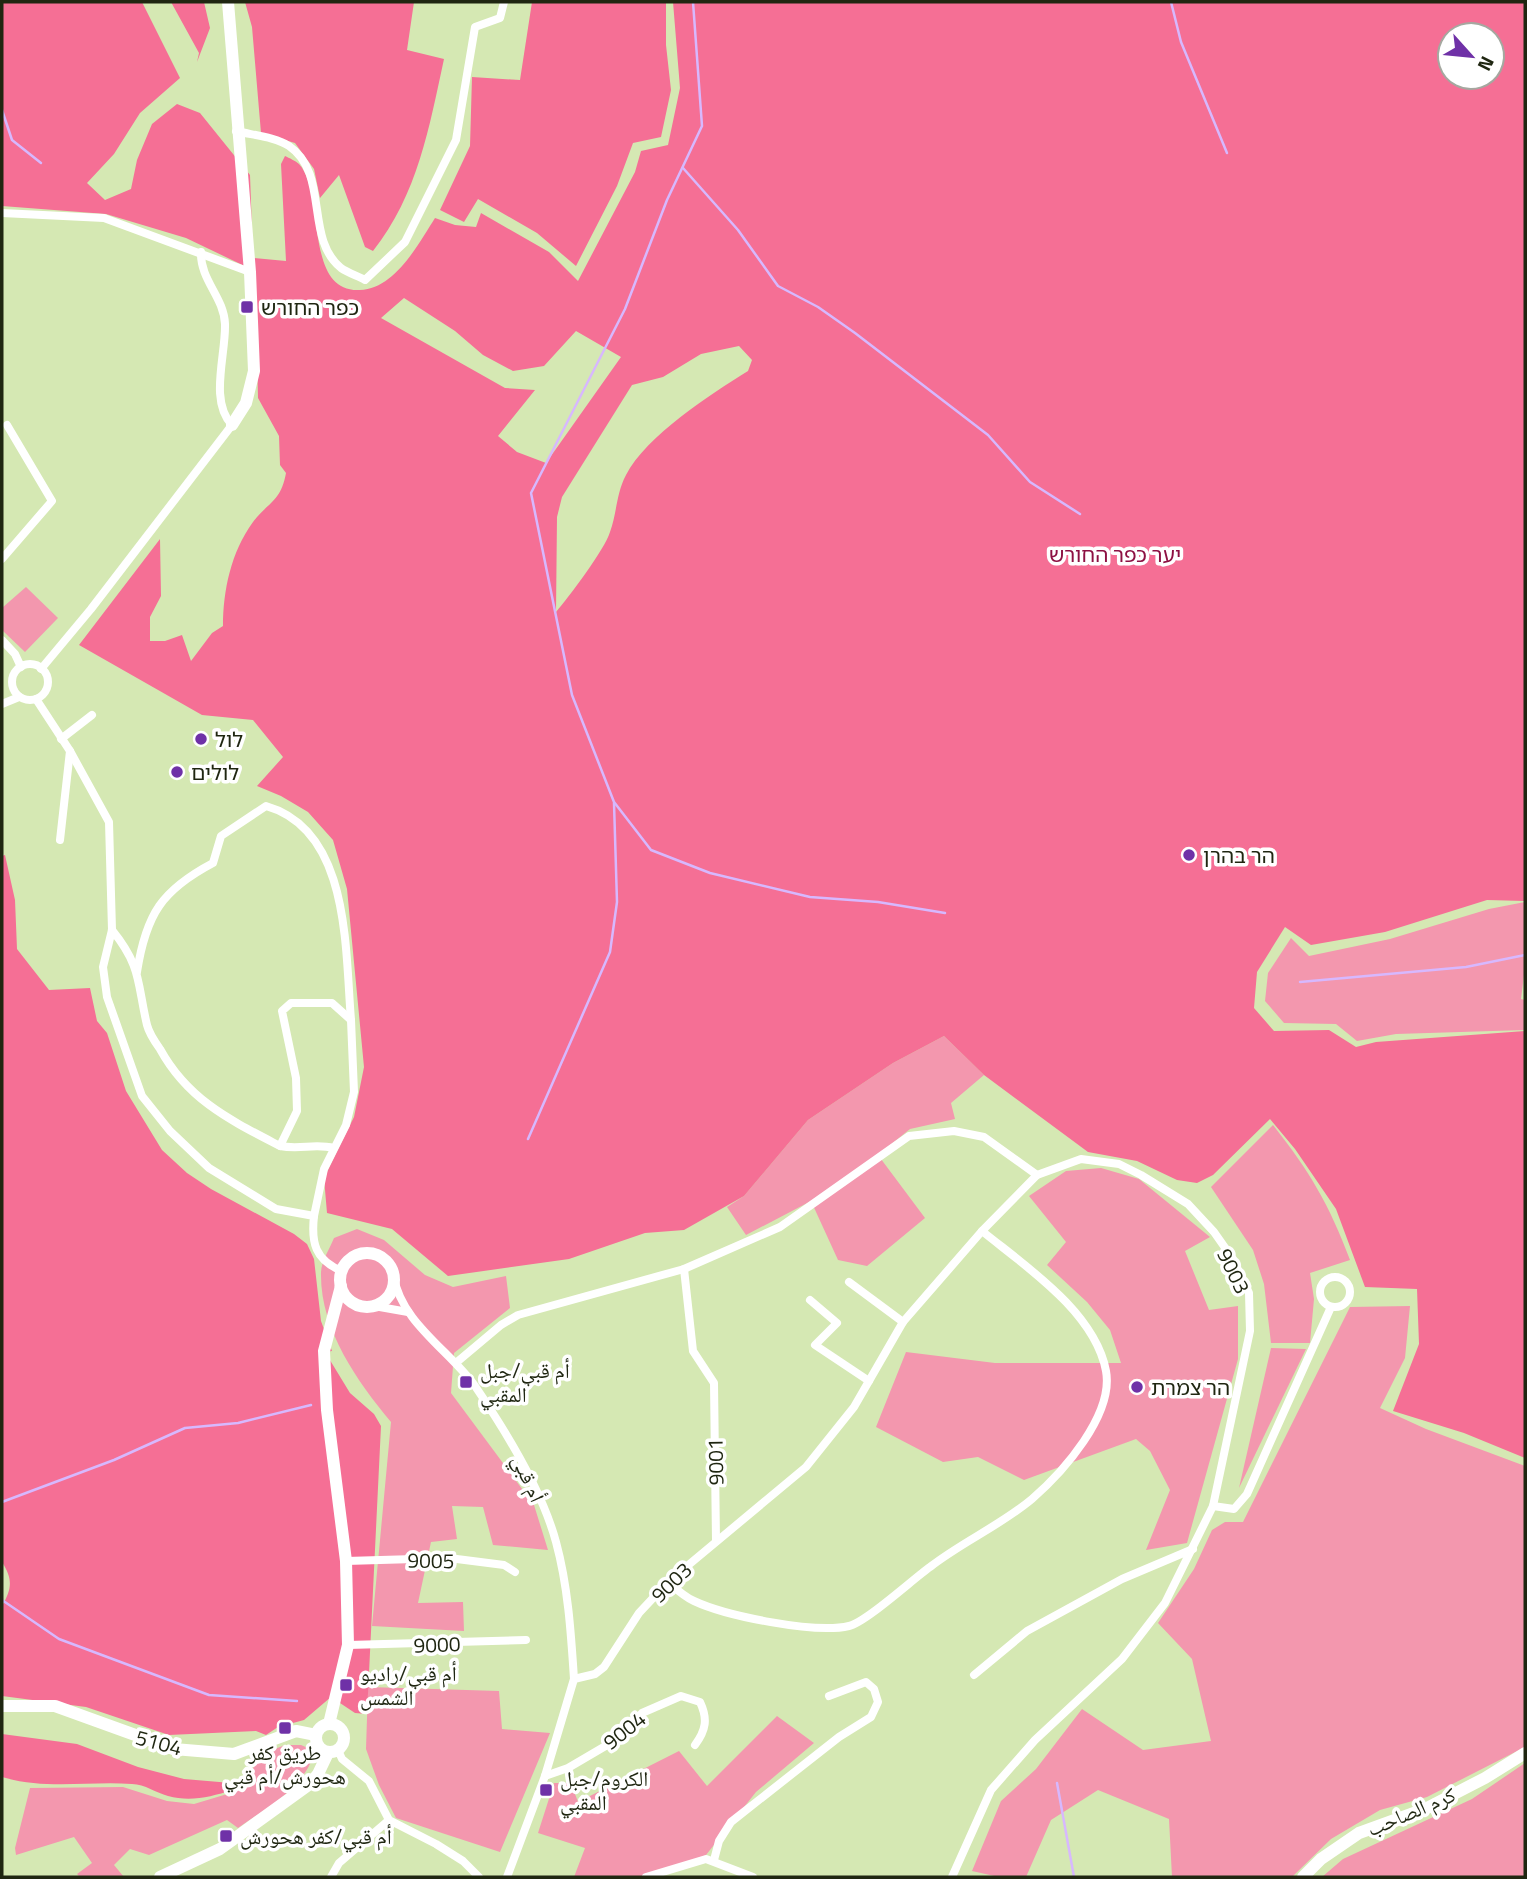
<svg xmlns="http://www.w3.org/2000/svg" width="1527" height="1879" font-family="'Titillium Web','Noto Naskh Arabic','Noto Sans Hebrew',sans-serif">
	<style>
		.green { fill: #f397ae }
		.forest { fill: #f56f95; fill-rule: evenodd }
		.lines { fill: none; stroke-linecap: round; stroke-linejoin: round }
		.stream { stroke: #d7b8fe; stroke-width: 2.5 }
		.street { stroke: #fff; stroke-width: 8 }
		.secondary { stroke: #fff; stroke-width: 12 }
		.poi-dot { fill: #6f31a7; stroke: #fff; stroke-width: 2.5 }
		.labels { text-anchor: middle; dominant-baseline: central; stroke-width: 7; stroke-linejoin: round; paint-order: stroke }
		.poi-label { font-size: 21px; fill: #1f2611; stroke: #fff; text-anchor: start }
		.park-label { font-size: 21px; fill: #8d1143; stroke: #fff }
		.street-label { font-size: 21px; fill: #1f2611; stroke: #fff }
	</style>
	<rect width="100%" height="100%" fill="#d5e8b3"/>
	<!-- green -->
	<g class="green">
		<path d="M26,587L58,618L25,652L2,630V608Z"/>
		<path d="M1525,902V967L1521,999L1525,1000V1030L1396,1034L1357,1041L1336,1024L1284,1023L1265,1001L1268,973L1291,938L1309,956L1390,939L1489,909Z"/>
		<path d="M944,1036L984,1075L951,1103L955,1119L910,1129L878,1155L925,1218L867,1266L838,1260L811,1201L746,1235L727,1207L744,1196L808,1120L893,1063Z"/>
		<path d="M1273,1125C1310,1172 1329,1204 1350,1260L1310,1273L1314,1299L1310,1343H1271L1264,1284L1253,1250L1211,1187Z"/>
		<path d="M1101,1168L1139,1179L1210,1237L1185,1251L1209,1310L1238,1306V1359L1187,1543L1146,1550L1170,1490L1150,1451L1136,1439L1024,1480L978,1457L943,1462L876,1427L906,1352L995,1363H1121L1110,1330L1087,1302L1047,1265L1066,1242L1029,1196L1066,1171Z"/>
		<path d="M357,1229L384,1240L425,1275L453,1287L506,1276L510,1308L454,1353L451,1393L534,1505L548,1550L493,1545L483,1507L452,1506L457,1539L431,1542L418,1603L463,1602L464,1631L372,1626L391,1422C357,1381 320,1329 321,1273C321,1262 330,1248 334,1238Z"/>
		<path d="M1410,1306L1405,1358L1380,1408L1426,1429L1525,1466V1747L1427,1797L1380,1810L1331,1839L1293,1876L1172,1877L1169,1819L1098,1790L1051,1820L1026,1877H999L972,1871L1001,1801L1036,1769L1082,1709L1143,1750L1211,1741L1192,1659L1158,1623L1194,1569L1212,1530L1225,1522H1243L1350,1307Z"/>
		<path d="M1271,1348L1306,1349L1239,1488Z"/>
		<path d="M368,1687L499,1691L502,1729L550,1733L500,1852L396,1818L379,1785L366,1749Z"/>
		<path d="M777,1716L814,1743L756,1792L706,1855L659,1877H574L585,1848L538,1833L554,1783H571L578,1802L679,1751L707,1786Z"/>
		<path d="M285,1745H301L315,1751C304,1789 269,1806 238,1828L227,1820L149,1855L130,1849L114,1865L124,1877H80L77,1874L92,1863L74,1837L16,1855L15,1848L30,1788L123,1787L167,1801L194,1804L234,1792L265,1753Z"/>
		<path d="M1525,1763V1877H1322L1343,1859L1472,1799Z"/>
	</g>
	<!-- forest -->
	<g class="forest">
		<path d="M2,2H142L180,78L140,113L114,154L87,183L105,200L131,189L137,160L152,124L177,104L200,113L250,175L253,258L286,261L281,164L285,156C289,158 296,161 299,164C326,193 303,293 360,290C395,289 419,243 435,218L455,225L476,227L481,213L549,252L578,281L635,172L641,151L668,145L680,88L673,2H1525V901L1487,900L1385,932L1311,945L1285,927L1257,972L1254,1008L1274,1031L1329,1030L1356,1047L1376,1042L1525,1031V1458L1464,1433L1393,1411L1419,1344L1417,1289L1365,1287L1336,1209L1295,1149L1270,1119L1213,1175L1197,1183L1177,1180L1137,1161L1088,1152L984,1075L944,1036L893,1063L808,1120L744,1196L684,1230L645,1233L569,1259L448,1276L392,1229L327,1213L324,1178L354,1117L364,1067L347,889L333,840L308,812L281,796L257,786L283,757L253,720L202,715L79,645L160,539L161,596L150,617V641H165L182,635L191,661L212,633L223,626C223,591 231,552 253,522C267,503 281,502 286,473L280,465L279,436L258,398L255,271L186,238L106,214L2,206ZM1450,35H1492V77H1450ZM404,298L455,331L483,355L513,371L544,366L576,331L621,357L546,463L517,452L498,436L535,390L505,388L381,318ZM739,346L752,360L748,371C711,394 646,436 626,475C616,494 617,513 610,532C605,549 569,597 556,612L557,517L562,497L632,385L663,377L701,354Z"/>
		<path d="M171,2H204L210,28L197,62L199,53Z"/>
		<path d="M245,2H414L407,50L444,59C429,128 418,194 373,251L365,247L339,175L320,198L314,169L295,143L261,133L252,27Z"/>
		<path d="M532,2H666V45L671,90L661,137L633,143L617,186L576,266L537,233L478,199L464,222L440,210L470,146L472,77L520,80Z"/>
		<path d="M5,855L15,900L17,949L49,990L90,988L97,1021L107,1033L126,1091L162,1150L187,1173L211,1189L294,1234L307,1244L314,1259L321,1321L332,1351L325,1352L350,1393L374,1414L381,1426L367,1714L355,1713L331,1697L304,1720L278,1727L266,1735L256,1731L169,1735L86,1707L2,1696V1606C12,1589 13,1579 2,1562V856Z"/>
		<path d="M2,1734L77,1744L138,1767L184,1779L231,1783L232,1790C211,1797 190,1802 168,1796C156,1793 145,1784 132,1784C87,1781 46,1790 2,1777Z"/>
	</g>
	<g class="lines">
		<!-- stream -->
		<g class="stream">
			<path d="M693,2L702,126L667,200L625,309L531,493L572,695L614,802L651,850L710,873L810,897L878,902L945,913"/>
			<path d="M1171,2L1181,42L1227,153"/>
			<path d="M2,110L12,140L41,163"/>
			<path d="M683,168L738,230L778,286L818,307L855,333L988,435L1030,482L1080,514"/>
			<path d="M1300,982L1466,967L1525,955"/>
			<path d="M528,1139L610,952L617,902L614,803"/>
			<path d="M2,1502L114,1460L185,1428L238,1423L311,1405"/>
			<path d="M2,1600L59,1639L209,1695L297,1701"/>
			<path d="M1057,1783L1074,1877"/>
		</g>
		<!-- street -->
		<g class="street">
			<path d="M236,131C252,135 276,137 289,146C330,174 304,238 341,268C348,273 358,276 365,280L405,242L456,140L475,27L500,18L504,2"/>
			<path d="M2,213L104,218L250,272"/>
			<path d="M2,559L52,501L7,425"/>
			<path d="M2,640L15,654L21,667"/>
			<circle cx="30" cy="682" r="18"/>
			<path d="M41,669L91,609L232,425C209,401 226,355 225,324C224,297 200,280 201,252"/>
			<path d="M36,699L70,751L60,840"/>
			<path d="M2,704L19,697"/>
			<path d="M61,739L92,715"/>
			<path d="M70,751L109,822L112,930L103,967L107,997L142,1096L170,1131L209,1168L276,1209L314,1216C311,1243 315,1260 342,1271"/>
			<path d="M112,930C142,967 137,983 147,1025C149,1033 155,1042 160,1049C188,1100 230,1120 280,1146"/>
			<path d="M137,972C146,914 162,890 213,863L221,836L266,806C350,830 345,948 351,1020"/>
			<path d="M314,1216L324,1169L346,1125L354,1092L351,1020L332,1003H291L282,1011L296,1078L297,1111L280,1146C301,1150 314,1143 334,1148"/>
			<path d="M684,1269L693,1351L714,1383L716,1541"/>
			<circle cx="1335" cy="1292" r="15"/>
			<path d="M394,1277C401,1322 450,1351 475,1386C505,1430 542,1490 556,1542C568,1586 571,1633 574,1679"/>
			<path d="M849,1282L903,1322"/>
			<path d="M810,1300L837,1323L815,1345L869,1381"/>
			<path d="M374,1306L408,1312"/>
			<path d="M457,1362L501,1325L518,1315L684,1269L780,1227L909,1136L954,1131L984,1137L1037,1175"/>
			<path d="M1213,1506L1234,1509L1247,1494L1331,1307"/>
			<path d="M346,1561L449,1558L504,1565L515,1572"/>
			<path d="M668,1582C676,1589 685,1597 694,1601C726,1616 815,1634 849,1626C866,1622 913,1579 930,1567C962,1542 1001,1525 1032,1499C1063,1472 1114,1415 1106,1371C1095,1312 1025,1266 982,1231"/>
			<path d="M348,1645L526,1640"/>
			<path d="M974,1675L1027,1631L1122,1579L1193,1549"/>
			<path d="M338,1750L342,1759L369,1781L389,1820L436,1844L463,1861L479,1877"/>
			<path d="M545,1776L568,1768L614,1741L642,1713L681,1696L700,1702C708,1719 706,1730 695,1745"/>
			<path d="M714,1860L719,1841L731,1822L839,1737L871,1717L878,1702L874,1689L866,1682L829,1696"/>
			<path d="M331,1877L339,1863L389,1820"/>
			<path d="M507,1877L545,1776L574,1679L595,1674L604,1667L639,1613L668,1582L806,1467L854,1407L903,1322L982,1231L1037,1175L1081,1159L1119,1164L1141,1175L1188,1204L1214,1232L1233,1259L1249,1293L1250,1331L1213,1506L1165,1603L1122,1659L1035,1740L991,1790L952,1877"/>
			<path d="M646,1877L706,1859L753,1877"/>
		</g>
		<!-- secondary -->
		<g class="secondary">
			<path d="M228,2L250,272L254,371L246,403L232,425"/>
			<circle cx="367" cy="1280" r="27"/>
			<path d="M2,1706H55L174,1749L234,1754L296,1731L316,1735"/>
			<circle cx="330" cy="1738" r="14"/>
			<path d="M329,1724L348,1645L346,1561L327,1410L324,1351L341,1286"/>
			<path d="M160,1877L220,1849L310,1784L318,1774L328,1753"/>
			<path d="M1303,1877L1321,1859L1359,1833L1425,1809L1485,1778L1525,1753"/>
		</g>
	</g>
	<!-- markers -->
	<g class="poi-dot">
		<rect x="240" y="300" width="14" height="14" rx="3.5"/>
		<circle cx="201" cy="739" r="7"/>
		<circle cx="177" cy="772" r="7"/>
		<circle cx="1189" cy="855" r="7"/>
		<rect x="459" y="1375" width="14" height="14" rx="3.5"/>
		<circle cx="1137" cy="1387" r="7"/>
		<rect x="339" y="1678" width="14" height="14" rx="3.5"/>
		<rect x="278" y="1721" width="14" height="14" rx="3.5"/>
		<rect x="539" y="1783" width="14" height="14" rx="3.5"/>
		<rect x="219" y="1829" width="14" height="14" rx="3.5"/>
	</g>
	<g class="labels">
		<!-- poi labels -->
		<g class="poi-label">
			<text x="261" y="307">כפר החורש</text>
			<text x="215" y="739">לול</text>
			<text x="191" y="772">לולים</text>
			<text x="1203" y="855">הר בהרן</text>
			<text x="480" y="1370">أم قبي/جبل<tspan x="480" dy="24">المقبي</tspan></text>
			<text x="1151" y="1387">הר צמרת</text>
			<text x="360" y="1673">أم قبي/راديو<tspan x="360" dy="24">الشمس</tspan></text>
			<text x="285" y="1752" text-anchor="middle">طريق كفر<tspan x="285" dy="24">هحورش/أم قبي</tspan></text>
			<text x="560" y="1778">الكروم/جبل<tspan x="560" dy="24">المقبي</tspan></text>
			<text x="240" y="1836">أم قبي/كفر هحورش</text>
		</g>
		<!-- park labels -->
		<g class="park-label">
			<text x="1115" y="554">יער כפר החורש</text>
		</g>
		<!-- street labels -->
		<g class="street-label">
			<text transform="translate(1234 1271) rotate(64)">9003</text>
			<text transform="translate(715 1462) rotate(-91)">9001</text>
			<text transform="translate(529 1478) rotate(66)">أم قبي</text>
			<text transform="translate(431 1560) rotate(1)">9005</text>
			<text transform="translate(671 1582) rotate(-44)">9003</text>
			<text transform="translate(437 1644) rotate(-2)">9000</text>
			<text transform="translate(624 1730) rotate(-38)">9004</text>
			<text transform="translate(159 1742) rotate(15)">5104</text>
			<text transform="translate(1411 1811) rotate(-23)">كرم الصاحب</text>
		</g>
	</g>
	<!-- border -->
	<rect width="1527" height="1879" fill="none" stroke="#1f2611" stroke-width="7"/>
	<!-- north arrow -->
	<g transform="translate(1471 56) rotate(117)"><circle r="33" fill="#ffffff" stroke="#a5a8a0" stroke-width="2"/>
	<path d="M0-5L12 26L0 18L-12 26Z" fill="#6f31a7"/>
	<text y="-10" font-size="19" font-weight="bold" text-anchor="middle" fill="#1f2611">N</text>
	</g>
</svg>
